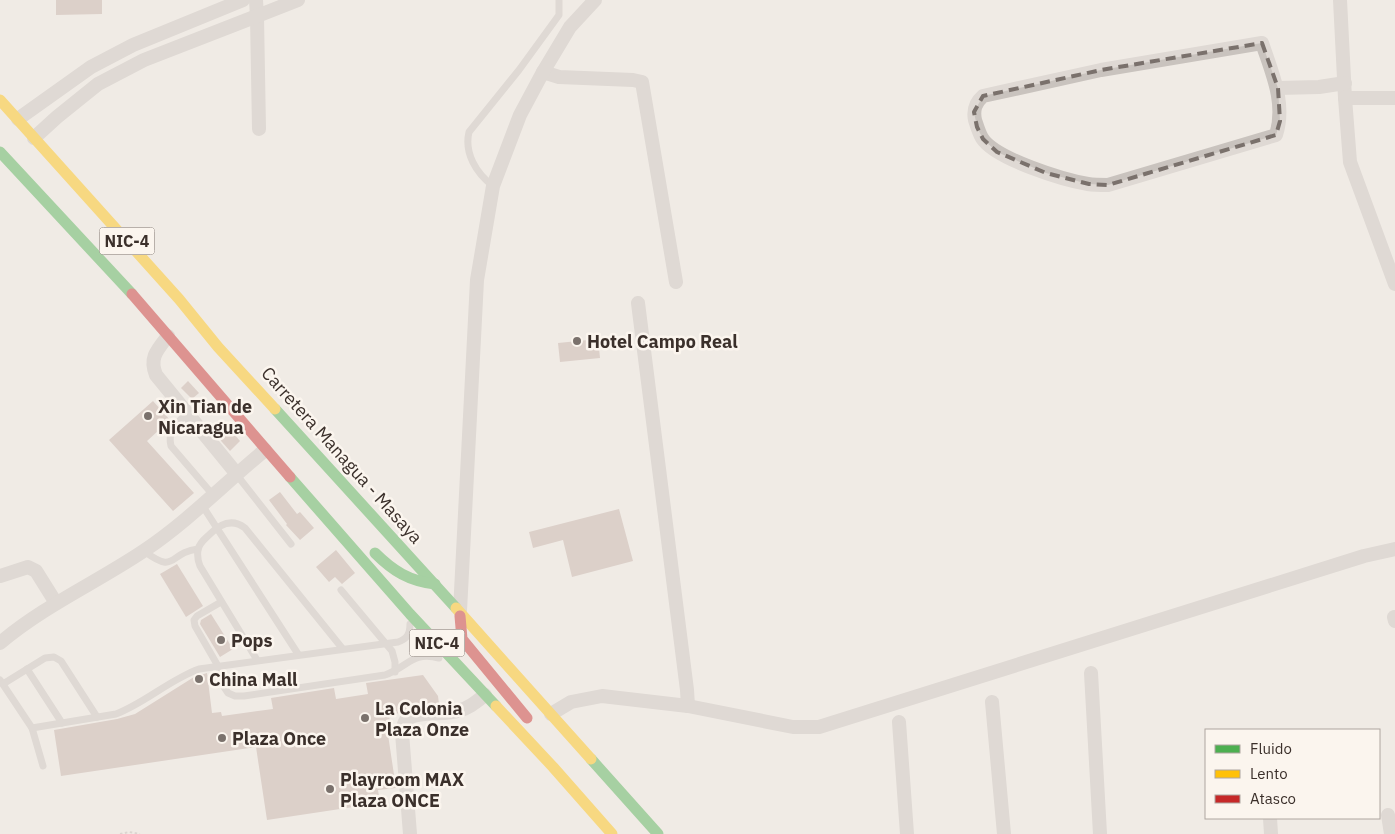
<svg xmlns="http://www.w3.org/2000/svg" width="1395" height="834" font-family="'IBM Plex Sans',sans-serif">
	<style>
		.building { fill: #c3afa7 }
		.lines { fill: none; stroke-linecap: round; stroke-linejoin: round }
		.path { stroke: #c2bbb6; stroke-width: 2; stroke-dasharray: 2.5 2.5; stroke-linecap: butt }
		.lane { stroke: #c9c3be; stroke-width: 7 }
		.street { stroke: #c9c3be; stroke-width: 14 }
		.fast { stroke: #4caf50; stroke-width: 11 }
		.slow { stroke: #ffc107; stroke-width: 11 }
		.jam { stroke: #c62828; stroke-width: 11 }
		.marked { fill: none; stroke: #7a716c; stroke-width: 4; stroke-dasharray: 10 6; stroke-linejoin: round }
		.poi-dot { fill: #7a716c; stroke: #fbf5ee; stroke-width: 2 }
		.labels { text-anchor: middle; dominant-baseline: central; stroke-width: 5; stroke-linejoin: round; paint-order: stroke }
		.shield { fill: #fbf5ee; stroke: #756b66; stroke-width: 1 }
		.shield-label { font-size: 16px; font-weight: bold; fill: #3b302b }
		.poi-label { font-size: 18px; font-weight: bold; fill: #3b302b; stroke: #fbf5ee; text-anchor: start }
		.street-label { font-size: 18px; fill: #3b302b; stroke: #fbf5ee }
	</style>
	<rect width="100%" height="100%" fill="#f0ebe5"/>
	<!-- building -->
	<g class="building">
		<path d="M56,0H102V14L56,15Z"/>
		<path d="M598,339L600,358L560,362L558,343Z"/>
		<path d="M188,381L199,393L192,399L181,388Z"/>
		<path d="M153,401L170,420L147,441L194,493L173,511L109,440Z"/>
		<path d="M225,423L240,441L230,451L214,433Z"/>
		<path d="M280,492L297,514L300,512L314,528L300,540L286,525L287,524L269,500Z"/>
		<path d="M619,509L633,561L572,577L563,540L533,548L529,532Z"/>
		<path d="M336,550L355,573L342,584L335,577L329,582L316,567Z"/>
		<path d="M177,564L203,606L186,617L160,574Z"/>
		<path d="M211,614L233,649L220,657L200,624L201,620Z"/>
		<path d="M207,673L212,713L221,712L222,716L273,709L271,698L334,688L336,699L368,694L366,683L423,675L438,696L439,704L415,706L400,713L389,715L391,728H387L396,788L378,790L380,803L267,820L256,747L61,776L54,730L117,719L135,714L194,677Z"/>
	</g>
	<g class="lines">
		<!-- path -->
		<path class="path" d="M120,834L129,832L140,834"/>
		<!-- lane -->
		<g class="lane">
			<path d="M493,186C476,173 464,153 469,132L519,70L559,15V0"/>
			<path d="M187,413C177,424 167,430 171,446L213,495"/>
			<path d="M236,474L291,544"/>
			<path d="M202,505L298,654"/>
			<path d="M144,551C177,576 168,552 198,549"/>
			<path d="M341,590L392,651L395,662V672"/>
			<path d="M221,602L197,616L194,620L195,626L218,666L224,687L228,693L235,696H244L385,675C408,667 412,651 439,658"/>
			<path d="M257,660L200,566C198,561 197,556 198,550C199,543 205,539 210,534C220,524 232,518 245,528L342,648"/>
			<path d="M27,669L62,723"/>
			<path d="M0,680L32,728L43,766"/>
			<path d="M3,684L45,658L54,657L61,661L97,717"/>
			<path d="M32,728L116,714C145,703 169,680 199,669L398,642C407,639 410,634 410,624"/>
		</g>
		<!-- street -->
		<g class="street">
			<path d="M256,0L257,17L259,129"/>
			<path d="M1340,0L1345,98L1350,162L1395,284"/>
			<path d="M1262,43C1272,73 1286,103 1276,135L1108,185C1101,185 1094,185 1088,184C1064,180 995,159 982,138C979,133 977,126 975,120C973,110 975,103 983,96L1101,70Z"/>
			<path d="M543,72L559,77L633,80L642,82L676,282"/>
			<path d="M1278,88L1319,87L1345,83"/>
			<path d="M1345,98H1395"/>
			<path d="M18,119L91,67L133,45L243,0"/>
			<path d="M34,138L57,117L98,84L144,60L298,0"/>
			<path d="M638,303L687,690L688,706"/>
			<path d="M168,336C157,350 149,358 156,375L236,473"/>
			<path d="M0,576L28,567L36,571L56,603"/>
			<path d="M460,611L477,280L493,186L520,115L543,72L570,27L595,0"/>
			<path d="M1394,617L1395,621"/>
			<path d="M0,643C45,605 96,583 145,550C188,521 225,483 265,450"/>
			<path d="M1091,673L1100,834"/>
			<path d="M992,702L1004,834"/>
			<path d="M551,714L571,702L602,696L688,706L793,727H819L1364,556L1395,549"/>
			<path d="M899,722L907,834"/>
			<path d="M1388,815L1391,834"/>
			<path d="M1270,818L1271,834"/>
			<path d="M410,834L402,733C403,728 403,722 407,719C417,711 445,715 458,711C469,708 476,702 485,695"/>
		</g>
		<!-- fast -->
		<g class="fast">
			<path d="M0,152L132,294"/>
			<path d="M275,409L456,608"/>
			<path d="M290,477L410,614L496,706"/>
			<path d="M375,553C393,571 409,581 435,584"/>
			<path d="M591,759L658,834"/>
		</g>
		<!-- slow -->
		<g class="slow">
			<path d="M0,100L179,299L218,347L275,409"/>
			<path d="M456,608L591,759"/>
			<path d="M496,706L553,767L612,834"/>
		</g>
		<!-- jam -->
		<g class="jam">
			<path d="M132,294L290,477"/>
			<path d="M460,616L462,639L527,718"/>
		</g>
	</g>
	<!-- marked area -->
	<path d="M0 0H1395V834H0ZM1262,43L1278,88L1280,121L1276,135L1108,185L1089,184L1046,173L997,152L983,139L977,127L974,112L983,96L1101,70Z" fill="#f0ebe5" fill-opacity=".55" fill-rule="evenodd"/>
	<path class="marked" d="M1262,43L1278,88L1280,121L1276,135L1108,185L1089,184L1046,173L997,152L983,139L977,127L974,112L983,96L1101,70Z"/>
	<!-- markers -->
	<g class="poi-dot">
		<circle cx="577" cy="341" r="5"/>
		<circle cx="148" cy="416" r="5"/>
		<circle cx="221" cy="640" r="5"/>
		<circle cx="199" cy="679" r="5"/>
		<circle cx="365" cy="718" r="5"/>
		<circle cx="222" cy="738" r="5"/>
		<circle cx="330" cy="789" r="5"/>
	</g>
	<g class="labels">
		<!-- shield labels -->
		<g class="shield">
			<rect x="99.5" y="227.5" width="55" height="27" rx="4"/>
			<rect x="409.5" y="629.5" width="55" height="27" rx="4"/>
		</g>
		<g class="shield-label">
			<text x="127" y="241">NIC-4</text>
			<text x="437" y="643">NIC-4</text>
		</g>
		<!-- poi labels -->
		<g class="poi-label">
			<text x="587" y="341">Hotel Campo Real</text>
			<text x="158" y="406">Xin Tian de<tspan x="158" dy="21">Nicaragua</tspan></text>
			<text x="231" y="640">Pops</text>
			<text x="209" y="679">China Mall</text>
			<text x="375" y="708">La Colonia<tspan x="375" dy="21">Plaza Onze</tspan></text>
			<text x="232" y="738">Plaza Once</text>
			<text x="340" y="779">Playroom MAX<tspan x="340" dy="21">Plaza ONCE</tspan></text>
		</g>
		<!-- street labels -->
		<g class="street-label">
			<text transform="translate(342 455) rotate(48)">Carretera Managua - Masaya</text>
		</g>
	</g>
	<!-- legend -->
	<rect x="1205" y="729" width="175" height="90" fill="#fbf5ee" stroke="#aea6a0"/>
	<rect x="1215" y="745" width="25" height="8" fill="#4caf50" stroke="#aea6a0"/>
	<text x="1250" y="754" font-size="15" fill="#3b302b">Fluido</text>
	<rect x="1215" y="770" width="25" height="8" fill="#ffc107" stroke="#aea6a0"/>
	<text x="1250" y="779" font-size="15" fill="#3b302b">Lento</text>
	<rect x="1215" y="795" width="25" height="8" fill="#c62828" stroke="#aea6a0"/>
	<text x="1250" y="804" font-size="15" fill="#3b302b">Atasco</text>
</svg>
